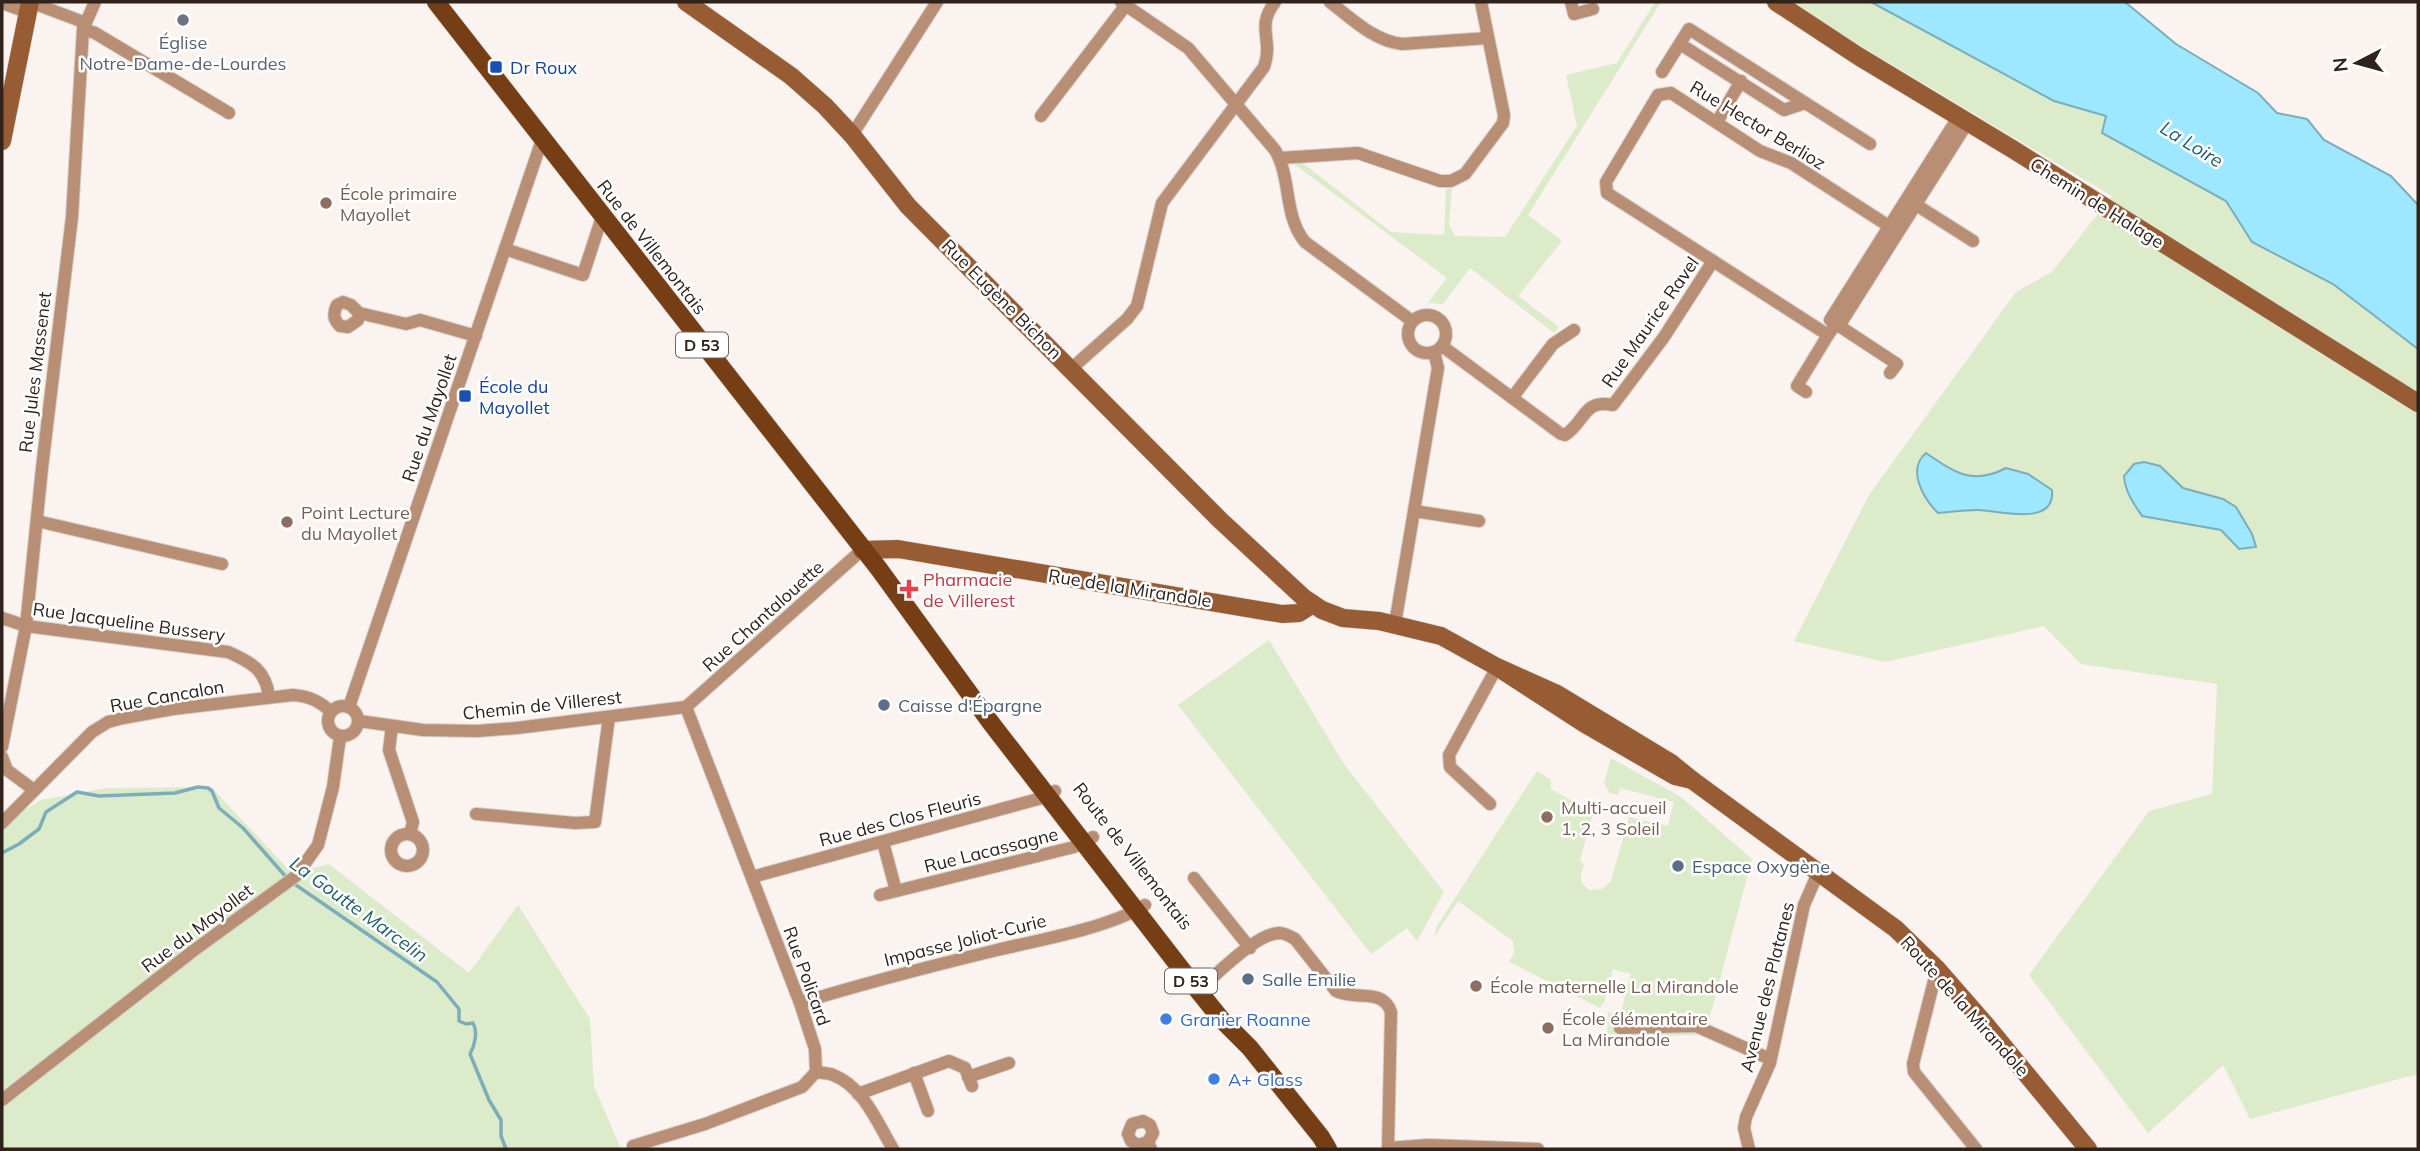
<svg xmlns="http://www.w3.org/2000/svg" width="2420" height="1151" font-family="Mulish,sans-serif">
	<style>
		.green { fill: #dcebc9 }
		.water { fill: #9de8fe; stroke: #7cadba; stroke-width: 2 }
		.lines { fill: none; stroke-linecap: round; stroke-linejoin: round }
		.stream { stroke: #7cadba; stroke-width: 3.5 }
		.street-casing { stroke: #d6cec9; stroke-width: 14 }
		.secondary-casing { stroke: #d6cec9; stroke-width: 19 }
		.primary-casing { stroke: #d6cec9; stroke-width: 19 }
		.street { stroke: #b88e75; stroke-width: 12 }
		.secondary { stroke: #985c35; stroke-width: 18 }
		.primary { stroke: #763e14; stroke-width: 18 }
		.worship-dot { fill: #6b7280; stroke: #fff; stroke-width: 2.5 }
		.transit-dot { fill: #1a4fb4; stroke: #fff; stroke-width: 2.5 }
		.education-dot { fill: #8d6e63; stroke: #fff; stroke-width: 2.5 }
		.health-dot { fill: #e0444e; stroke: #fff; stroke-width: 2.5 }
		.service-dot { fill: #5c6f8a; stroke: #fff; stroke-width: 2.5 }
		.shop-dot { fill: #3f7fe0; stroke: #fff; stroke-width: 2.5 }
		.labels { text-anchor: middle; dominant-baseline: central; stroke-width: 5; stroke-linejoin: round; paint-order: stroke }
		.shield { fill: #fff; stroke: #6e6560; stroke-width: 2 }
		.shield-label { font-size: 16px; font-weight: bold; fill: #30231c }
		.worship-label { font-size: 18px; fill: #5b616d; stroke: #fff }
		.transit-label { font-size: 18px; fill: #164399; stroke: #fff; text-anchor: start }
		.street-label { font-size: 18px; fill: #30231c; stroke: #fff }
		.education-label { font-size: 18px; fill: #785e54; stroke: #fff; text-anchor: start }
		.health-label { font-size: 18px; fill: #be3a42; stroke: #fff; text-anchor: start }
		.service-label { font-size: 18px; fill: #4e5e75; stroke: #fff; text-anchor: start }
		.shop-label { font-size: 18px; fill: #366cbe; stroke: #fff; text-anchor: start }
		.water-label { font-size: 19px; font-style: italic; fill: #256070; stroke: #fff }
	</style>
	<rect width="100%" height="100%" fill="#faf3ef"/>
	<!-- green -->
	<g class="green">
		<path d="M1655,2H1661L1528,215L1562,241L1518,296L1559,327L1554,333L1470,268L1443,304L1428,303L1447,278L1294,164L1303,163L1391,232L1444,235L1446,189L1452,188L1449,224L1455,236L1505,237L1577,126L1566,75L1617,63Z"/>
		<path d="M1794,2H1871L2054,101L2106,116L2102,133L2226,201L2252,242L2333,284L2418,349V1074L2250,1119L2223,1065L2148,1133L2029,975L2149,811L2212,794L2217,684L2081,664L2044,626L1885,662L1794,641L1869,495L2016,292L2052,272L2112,196L1827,26Z"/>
		<path d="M1269,640L1344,764L1444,892L1417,941L1407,928L1371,954L1178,705Z"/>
		<path d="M1611,758L1681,797L1752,859L1705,1035L1607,1036L1608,1012L1620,1015L1631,974L1613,969L1605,1000L1600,1008L1509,962L1514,953L1513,941L1458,901L1434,937L1437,926L1537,771L1551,780V789L1593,813L1580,860L1584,865L1581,873V882L1589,890L1602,889L1611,881L1629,817L1668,826L1674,802L1620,788L1618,795L1610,793L1604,783Z"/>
		<path d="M211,787L292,873L329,864L469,973L518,905L590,1019L594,1086L621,1149H2V824L41,800L107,788Z"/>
	</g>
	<!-- water -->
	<g class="water">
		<path d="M1871,2H2125L2176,44L2258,93L2277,113L2307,119L2324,140L2391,176L2418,205V349L2333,284L2252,242L2226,201L2102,133L2106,116L2054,101Z"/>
		<path d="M1926,453C1954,472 1972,486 2006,468L2028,474L2052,490C2056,528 1997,510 1978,510C1964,510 1951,512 1938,513C1924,499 1906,470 1926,453Z"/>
		<path d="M2144,462L2160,466L2183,488L2223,499L2236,507L2252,534L2256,547L2239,549L2221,530L2142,516C2134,504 2125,492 2124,476L2134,464Z"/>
	</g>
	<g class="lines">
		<!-- stream -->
		<g class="stream">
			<path d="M2,853L19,844L39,829L46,812L77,792L99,796L175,793L198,787L208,788L212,791L219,808L243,828L287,878"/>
			<path d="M293,883L437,982L459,1009V1021L466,1024L473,1023C478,1032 475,1045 470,1054L489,1100L501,1120V1136L506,1149"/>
		</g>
		<!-- street casing -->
		<g class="street-casing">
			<g id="street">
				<path d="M30,2L86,23"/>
				<path d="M1121,2L1188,48L1275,150C1292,179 1283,215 1305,242L1412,321"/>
				<path d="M1330,2C1352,19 1374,41 1402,44L1488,38"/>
				<path d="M1571,2L1574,14L1593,9"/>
				<path d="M2,3L27,12"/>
				<path d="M83,29L95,33L229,113"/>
				<path d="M1680,44L1784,110L1805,103"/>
				<path d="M1662,72L1689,29L1870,144"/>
				<path d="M1041,116L1126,5"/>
				<path d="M1717,122L1741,81"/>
				<path d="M852,135L937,2"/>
				<path d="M1280,158L1358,153L1440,181H1451L1465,174L1503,123L1504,115L1481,2"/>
				<path d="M1910,201L1973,241"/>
				<path d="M505,249L583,275L602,217"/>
				<path d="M1713,261L1607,193L1606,182L1658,95L1671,93L1760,151L1791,163L1898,232"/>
				<path d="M359,313L358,320L348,327L340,326C333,319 333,314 337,305L343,302L351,305L359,313L406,324L420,320L476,336"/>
				<circle cx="1427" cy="334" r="19"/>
				<path d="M1839,326L1968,122"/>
				<path d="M1442,346L1561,434L1565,435C1586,421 1583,399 1613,405L1664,337L1713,261L1828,335L1836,324"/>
				<path d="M1071,369L1127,319L1137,306L1162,203L1264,67C1274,39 1255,28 1275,2"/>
				<path d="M1890,373L1897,364L1830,320L1959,116"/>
				<path d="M1806,392L1797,386L1828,335"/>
				<path d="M1512,398L1553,344L1574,330"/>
				<path d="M1414,511L1479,521"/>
				<path d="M37,521L222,564"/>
				<path d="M2,618L26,626L228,652C251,662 266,670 269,697"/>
				<path d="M1395,624L1438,368L1434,352"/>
				<circle cx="343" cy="721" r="15"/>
				<path d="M349,707L542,140"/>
				<path d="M359,721L423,730L477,731L517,728L686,707L862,550"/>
				<path d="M392,726L389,750L413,822L410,834"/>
				<path d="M2,747L26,626L42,468L72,217L83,29L95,2"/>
				<path d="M2,757L7,770L34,790"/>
				<path d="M1490,804L1450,767L1449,755L1497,667"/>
				<path d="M476,814L575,823L595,822L609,717"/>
				<path d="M2,823L92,732L108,722L123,718L173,709L293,695C309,696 320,701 331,712"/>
				<circle cx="407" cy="850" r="16"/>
				<path d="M883,842L896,891"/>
				<path d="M752,877L1042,798L1055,791"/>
				<path d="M1194,878L1250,948"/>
				<path d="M880,895L1074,847L1093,837"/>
				<path d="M1937,969L1913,1064L1914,1072L1976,1149"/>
				<path d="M1198,990C1217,975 1255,934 1279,933C1285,933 1290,936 1295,939L1336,991C1354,1001 1383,987 1391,1012L1388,1148L1428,1145L1538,1149"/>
				<path d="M800,1003C865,983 931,966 997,950C1039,940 1109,928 1145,905"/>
				<path d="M1620,1028L1696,1026L1770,1059"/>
				<path d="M816,1072C821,1073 828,1073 833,1075C863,1086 878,1124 893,1149"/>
				<path d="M914,1073L928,1111"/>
				<path d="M968,1077L1009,1063"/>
				<path d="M858,1094L949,1061L965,1068L972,1086"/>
				<path d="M2,1100L193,951L296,876L318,845L333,787L340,737"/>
				<path d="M1148,1142L1138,1145L1131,1141L1128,1134L1132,1124L1143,1121L1150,1125L1153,1133L1148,1142L1151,1149"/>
				<path d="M633,1146L705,1124L802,1087L816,1072L815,1049L800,1003L686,707"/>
				<path d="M1749,1149L1744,1128L1746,1117L1770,1063L1804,905L1818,873"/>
			</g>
		</g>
		<!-- secondary casing -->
		<g class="secondary-casing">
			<g id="secondary">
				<path d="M686,2L791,76L825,106L852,135L908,206L1220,520L1304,598L1322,610L1343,618L1379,621L1441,636L1497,667L1557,694L1671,763L1692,780L1675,776L1585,724L1497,667"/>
				<path d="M1776,2L1858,56L2014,150L2418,403"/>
				<path d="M2,141L30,2"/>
				<path d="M862,550L898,549L1282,614L1299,613L1313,604"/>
				<path d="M1692,780L1896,929L1937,969L1986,1025L2088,1149"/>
			</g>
		</g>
		<!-- primary casing -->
		<g class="primary-casing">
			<path id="primary" d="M436,2L879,569L991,723L1192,983L1221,1019L1250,1048L1321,1137L1328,1149"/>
		</g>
		<!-- street -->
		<use href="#street" class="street"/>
		<!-- secondary -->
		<use href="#secondary" class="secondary"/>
		<!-- primary -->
		<use href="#primary" class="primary"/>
	</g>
	<!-- markers -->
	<circle class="worship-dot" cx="183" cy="20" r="7"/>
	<g class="transit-dot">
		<rect x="489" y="60" width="14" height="14" rx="3.5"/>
		<rect x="458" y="389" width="14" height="14" rx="3.5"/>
	</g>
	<g class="education-dot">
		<circle cx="326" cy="203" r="7"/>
		<circle cx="287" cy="522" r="7"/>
		<circle cx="1547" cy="817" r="7"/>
		<circle cx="1476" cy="986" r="7"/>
		<circle cx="1548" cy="1028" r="7"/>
	</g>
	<path class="health-dot" d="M905.5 578.5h7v7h7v7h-7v7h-7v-7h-7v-7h7z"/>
	<g class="service-dot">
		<circle cx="884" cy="705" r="7"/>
		<circle cx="1678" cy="866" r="7"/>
		<circle cx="1248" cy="979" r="7"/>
	</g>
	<g class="shop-dot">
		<circle cx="1166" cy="1019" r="7"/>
		<circle cx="1214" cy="1079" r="7"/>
	</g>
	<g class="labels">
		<!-- shield labels -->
		<g class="shield">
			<rect x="676" y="332.5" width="52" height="25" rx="5"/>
			<rect x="1165" y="968.5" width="52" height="25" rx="5"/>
		</g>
		<g class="shield-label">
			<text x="702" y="345">D 53</text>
			<text x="1191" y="981">D 53</text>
		</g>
		<!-- worship labels -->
		<g class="worship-label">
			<text x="183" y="42">Église<tspan x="183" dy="21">Notre-Dame-de-Lourdes</tspan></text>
		</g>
		<!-- transit labels -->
		<g class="transit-label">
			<text x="510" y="67">Dr Roux</text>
			<text x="479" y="386">École du<tspan x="479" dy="21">Mayollet</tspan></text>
		</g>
		<!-- street labels -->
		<g class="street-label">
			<text transform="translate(1758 125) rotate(31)">Rue Hector Berlioz</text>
			<text transform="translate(2097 203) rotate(32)">Chemin de Halage</text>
			<text transform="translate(652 247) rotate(52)">Rue de Villemontais</text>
			<text transform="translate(1002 299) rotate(45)">Rue Eugène Bichon</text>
			<text transform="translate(1650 322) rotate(-55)">Rue Maurice Ravel</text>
			<text transform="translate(35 372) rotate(-83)">Rue Jules Massenet</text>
			<text transform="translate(429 418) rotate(-71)">Rue du Mayollet</text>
			<text transform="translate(1130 588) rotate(9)">Rue de la Mirandole</text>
			<text transform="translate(763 616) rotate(-42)">Rue Chantalouette</text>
			<text transform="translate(129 622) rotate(8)">Rue Jacqueline Bussery</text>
			<text transform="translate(167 696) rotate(-10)">Rue Cancalon</text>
			<text transform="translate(542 705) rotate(-6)">Chemin de Villerest</text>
			<text transform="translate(900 819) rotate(-15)">Rue des Clos Fleuris</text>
			<text transform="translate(991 850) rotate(-14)">Rue Lacassagne</text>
			<text transform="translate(1133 856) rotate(52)">Route de Villemontais</text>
			<text transform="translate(197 928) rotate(-37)">Rue du Mayollet</text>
			<text transform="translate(965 940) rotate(-14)">Impasse Joliot-Curie</text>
			<text transform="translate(807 976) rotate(70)">Rue Policard</text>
			<text transform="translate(1767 987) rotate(-76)">Avenue des Platanes</text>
			<text transform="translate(1965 1006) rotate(48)">Route de la Mirandole</text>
		</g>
		<!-- education labels -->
		<g class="education-label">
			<text x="340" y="193">École primaire<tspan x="340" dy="21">Mayollet</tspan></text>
			<text x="301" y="512">Point Lecture<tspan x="301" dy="21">du Mayollet</tspan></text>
			<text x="1561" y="807">Multi-accueil<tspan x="1561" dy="21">1, 2, 3 Soleil</tspan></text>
			<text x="1490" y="986">École maternelle La Mirandole</text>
			<text x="1562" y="1018">École élémentaire<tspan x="1562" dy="21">La Mirandole</tspan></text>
		</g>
		<!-- health labels -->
		<g class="health-label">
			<text x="923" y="579">Pharmacie<tspan x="923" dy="21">de Villerest</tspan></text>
		</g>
		<!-- service labels -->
		<g class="service-label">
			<text x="898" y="705">Caisse d'Épargne</text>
			<text x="1692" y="866">Espace Oxygène</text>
			<text x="1262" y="979">Salle Emilie</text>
		</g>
		<!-- shop labels -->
		<g class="shop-label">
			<text x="1180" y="1019">Granier Roanne</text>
			<text x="1228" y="1079">A+ Glass</text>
		</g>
		<!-- water labels -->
		<g class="water-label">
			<text transform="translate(2192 144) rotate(32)">La Loire</text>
			<text transform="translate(359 909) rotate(36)">La Goutte Marcelin</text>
		</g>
	</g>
	<!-- border -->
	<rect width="2420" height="1151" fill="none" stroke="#30231c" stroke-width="7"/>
	<!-- north arrow -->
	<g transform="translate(2357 63) rotate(264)" stroke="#ffffff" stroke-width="5" paint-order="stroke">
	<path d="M0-5L12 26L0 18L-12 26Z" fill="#30231c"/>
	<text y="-10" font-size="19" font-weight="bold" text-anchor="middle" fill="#30231c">N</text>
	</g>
</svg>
